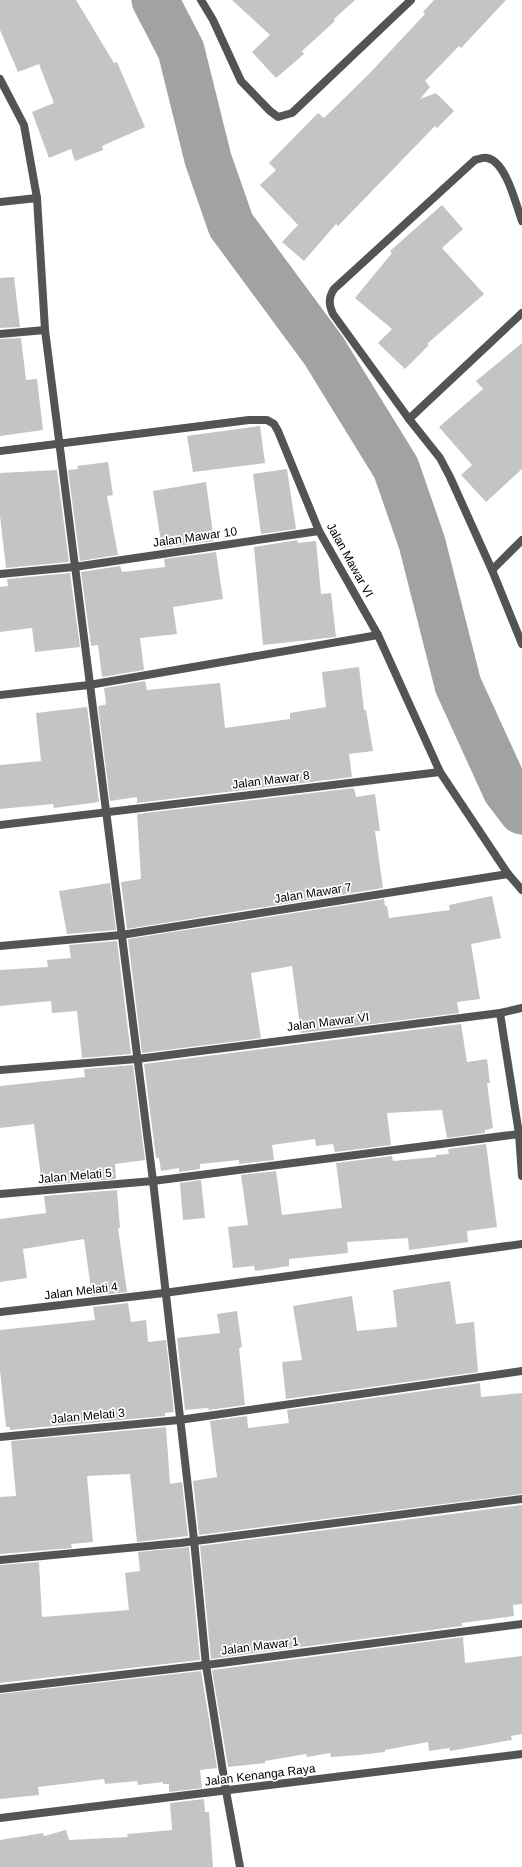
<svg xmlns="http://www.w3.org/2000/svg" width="522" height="1867" font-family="Arial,sans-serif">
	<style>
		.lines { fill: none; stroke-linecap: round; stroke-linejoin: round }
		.river { stroke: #a2a2a2; stroke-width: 47 }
		.building { fill: #c4c4c4 }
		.minor { stroke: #545454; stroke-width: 8 }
		.labels { text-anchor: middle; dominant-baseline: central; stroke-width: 3.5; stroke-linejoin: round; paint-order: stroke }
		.street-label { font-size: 12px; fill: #000; stroke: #fff }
	</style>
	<rect width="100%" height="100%" fill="#fff"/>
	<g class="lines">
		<!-- river -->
		<path class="river" d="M155,0L181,50L208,159L231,225L324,351L396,468L422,543L458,685L506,790L522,811"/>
	</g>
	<!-- building -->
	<g class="building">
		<path d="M0,0H76L114,63L117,62L145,127L102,146L103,150L75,161L71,149L49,158L32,112L54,103L39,64L18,72L0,30Z"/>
		<path d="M232,0H355L334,19L335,21L302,51L304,54L276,78L252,52L270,35Z"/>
		<path d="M434,0H506L461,48L459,46L425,81L430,87L420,99L436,93L454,111L437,128L435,126L338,226L336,224L304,261L282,242L298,225L260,185L276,170L269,163L318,113L324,118L369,74L425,14L423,12Z"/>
		<path d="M442,205L463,229L442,248L484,294L427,344L429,345L405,369L378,343L392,329L355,298L392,253L390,251Z"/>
		<path d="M14,277L20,327L0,328V278Z"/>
		<path d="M21,338L26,380L37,379L43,430L0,436V339Z"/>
		<path d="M522,343V469L486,502L461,475L472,465L439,427L483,389L476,381Z"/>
		<path d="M260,426L265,463L193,472L187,436Z"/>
		<path d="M108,462L113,495L107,496L118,555L80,561L68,470L78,469L77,466Z"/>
		<path d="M287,469L296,529L261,534L253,474Z"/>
		<path d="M57,470L69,562L6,568L0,516V473Z"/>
		<path d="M206,482L214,541L162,548L153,491Z"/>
		<path d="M297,540L298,543L316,541L321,594L331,593L336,637L263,645L254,547Z"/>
		<path d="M216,552L223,599L173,607L177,634L140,638L144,670L102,677L98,645L91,646L81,572L120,566L122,572L165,567L164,559Z"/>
		<path d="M70,573L80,647L35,652L32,628L0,632V587L8,586L7,579Z"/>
		<path d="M359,667L364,710H366L373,751L349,754L352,777L137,803V797L110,801L98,706L105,705L106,703L104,688L145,681L147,690L220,683L225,728L290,719V713L326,707L322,672Z"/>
		<path d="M87,707L99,802L54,808L53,804L0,809V765L41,761L36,713Z"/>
		<path d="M354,788L356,797L375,794L380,831H375L383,888L127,929L121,882L141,879L137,814Z"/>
		<path d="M110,883L116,930L67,934L59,891Z"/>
		<path d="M492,896L501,938L471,944L480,999L457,1002L459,1013L301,1033L292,966L251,973L261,1038L142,1053L128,939L384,899L385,906H387L389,918L450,910L449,905Z"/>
		<path d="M117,941L131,1054L82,1058L77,1011L52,1013L51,1001L0,1006V970L48,967L47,960L71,958L69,945Z"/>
		<path d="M461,1024L467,1062L487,1059L490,1083H487L493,1128L485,1130V1133L447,1138L442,1110L387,1113L391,1145L335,1152L333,1144L316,1146L315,1139L272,1145L274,1160L239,1164V1160L200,1164V1169L179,1172V1168L161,1171L159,1158H156L144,1064Z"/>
		<path d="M133,1065L145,1160L115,1164L116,1179L42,1185L34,1124L0,1128V1086L85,1077L84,1069Z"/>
		<path d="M486,1144L497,1227L467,1231L468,1242L409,1250L408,1238L347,1242L348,1253L289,1259V1266L255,1271L254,1266L233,1268L228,1227L248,1225L241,1175L276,1171L282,1215L342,1208L336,1163L392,1156L393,1161L436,1157V1155L449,1154L448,1149Z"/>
		<path d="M201,1180L205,1218L183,1220L180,1183Z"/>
		<path d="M117,1190L120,1228H118L127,1292L92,1296L84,1239L23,1249L27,1278L0,1282V1219L46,1213L44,1196Z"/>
		<path d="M450,1281L456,1324L474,1322L478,1372L286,1399L282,1362L302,1360L293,1306L352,1296L357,1331L397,1327L393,1290Z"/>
		<path d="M128,1303L131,1322L146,1320L148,1342L166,1340L174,1412L165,1413V1416L10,1430V1427H6L0,1370V1330L95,1320L93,1307Z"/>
		<path d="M237,1311L242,1347L239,1348L245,1405L209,1410L208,1408L185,1410L177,1338L220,1333L217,1314Z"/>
		<path d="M480,1383L481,1397L522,1393V1494L199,1535L193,1481L217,1477L210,1421L247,1416L248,1428L289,1423L287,1410Z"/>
		<path d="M166,1427L170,1484L182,1482L188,1536L137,1542L130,1474L87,1476L93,1542L71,1544L72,1548L0,1554V1497L16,1496L11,1441Z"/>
		<path d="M522,1505V1604L513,1605L514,1616L462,1623V1626L211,1659L200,1546Z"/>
		<path d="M189,1547L200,1660L0,1683V1565L39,1562L42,1617L129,1610L125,1573L140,1571L138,1552Z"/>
		<path d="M463,1637L465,1663L522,1656V1734L511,1736L512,1740L450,1751L449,1748L429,1751L428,1742L385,1750V1752L359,1755L331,1757L330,1753L307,1757L306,1754L265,1761V1763L228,1767L212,1670Z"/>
		<path d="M201,1671L217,1768L200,1770L202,1788L169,1792V1784H163V1782L138,1785L137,1781L105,1784L104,1779L38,1787L39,1795L0,1799V1694Z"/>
		<path d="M204,1799L205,1812H209L213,1867H0V1840L43,1833L44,1836L66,1830L69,1840L128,1837L127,1834L172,1830L170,1803Z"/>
	</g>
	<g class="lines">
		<!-- minor -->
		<g class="minor">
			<path d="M201,0L213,20L241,81L270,111L278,117L292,113L411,0"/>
			<path d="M0,79L24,125L37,198L45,330L153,1181L194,1540L206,1665L226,1791L240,1867"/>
			<path d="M0,202L37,198"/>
			<path d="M522,221C516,205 506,161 487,158C483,157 479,159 475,160L334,289C328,298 329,305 333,314L409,419L440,458L450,477L492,570L522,644"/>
			<path d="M0,334L45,330"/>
			<path d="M409,419L522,313"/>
			<path d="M0,451L249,420H267L274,424L278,431L319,531L378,635L440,772L508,874L522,890"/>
			<path d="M492,570L522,540"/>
			<path d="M0,574L74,567L319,531"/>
			<path d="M0,695L89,685L378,635"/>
			<path d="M0,825L440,772"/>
			<path d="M0,946L121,935L508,874"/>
			<path d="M500,1013L519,1134L522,1176"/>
			<path d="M0,1070L137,1059L500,1013L522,1008"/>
			<path d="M0,1194L153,1181L519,1134"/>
			<path d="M0,1312L164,1293L522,1244"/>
			<path d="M0,1437L179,1420L522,1371"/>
			<path d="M0,1560L180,1543L522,1499"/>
			<path d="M0,1689L206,1665L522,1624"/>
			<path d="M0,1818L522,1754"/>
		</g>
	</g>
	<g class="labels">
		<!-- street labels -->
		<g class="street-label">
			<text transform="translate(195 537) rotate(-8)">Jalan Mawar 10</text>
			<text transform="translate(350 560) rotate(61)">Jalan Mawar VI</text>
			<text transform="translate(271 780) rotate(-7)">Jalan Mawar 8</text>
			<text transform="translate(313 893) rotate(-9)">Jalan Mawar 7</text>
			<text transform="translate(328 1022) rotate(-7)">Jalan Mawar VI</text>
			<text transform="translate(75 1176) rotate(-5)">Jalan Melati 5</text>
			<text transform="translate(81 1291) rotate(-7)">Jalan Melati 4</text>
			<text transform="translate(88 1416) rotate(-5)">Jalan Melati 3</text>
			<text transform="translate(260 1646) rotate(-7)">Jalan Mawar 1</text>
			<text transform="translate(260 1775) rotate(-7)">Jalan Kenanga Raya</text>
		</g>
	</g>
</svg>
